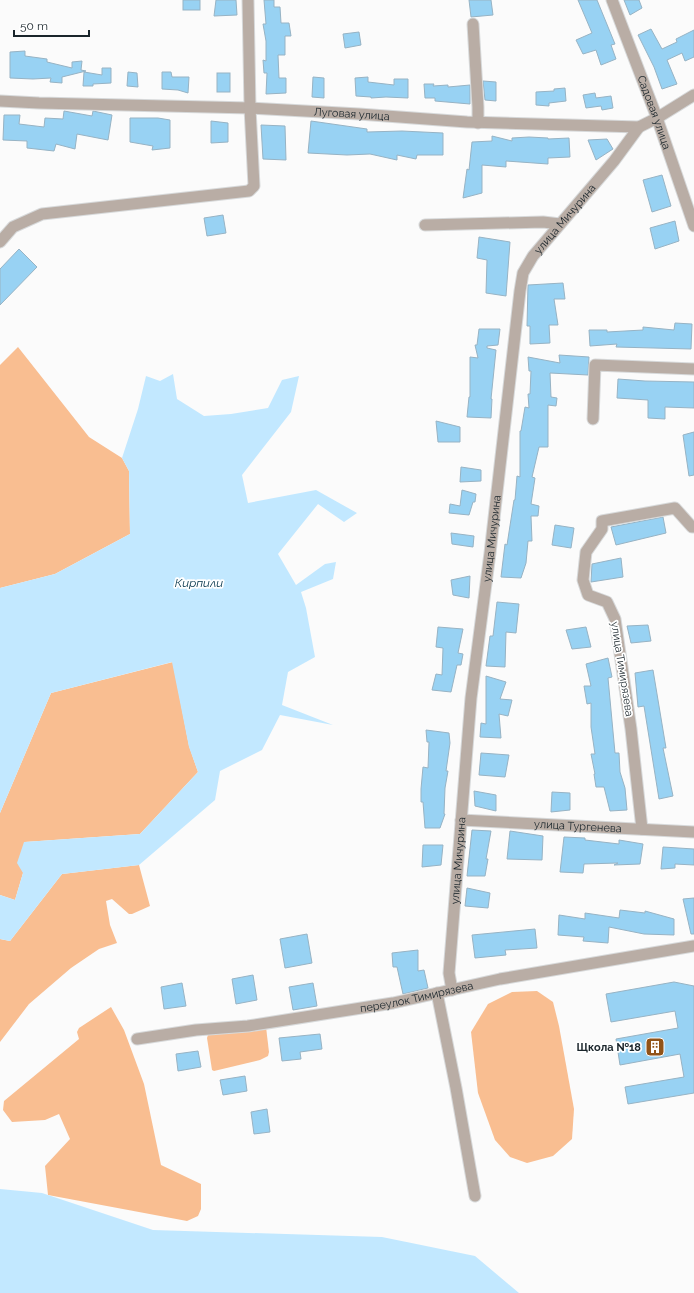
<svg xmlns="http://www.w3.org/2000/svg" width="694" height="1293" font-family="Raleway,sans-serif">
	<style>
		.green { fill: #f9be91 }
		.water { fill: #c2e8ff }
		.building { fill: #98d2f3; stroke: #97b3c4 }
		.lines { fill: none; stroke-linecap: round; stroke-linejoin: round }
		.minor-casing { stroke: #d7d9da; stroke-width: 13 }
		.minor { stroke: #b9ada5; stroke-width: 11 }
		.labels { text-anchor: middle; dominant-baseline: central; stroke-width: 3.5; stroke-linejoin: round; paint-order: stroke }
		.street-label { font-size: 11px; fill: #1a252b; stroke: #fff }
		.poi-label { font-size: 11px; font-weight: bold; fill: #1a252b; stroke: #fff; text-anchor: end }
		.water-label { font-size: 12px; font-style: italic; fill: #023349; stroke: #fff }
	</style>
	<rect width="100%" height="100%" fill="#fbfbfb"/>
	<!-- green -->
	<g class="green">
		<path d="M18,347L89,437L122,458L129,471L130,534L55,574L0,588V365Z"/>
		<path d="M173,662L189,746L198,772L140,834L25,842L23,873L15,900L0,895V813L51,693Z"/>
		<path d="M139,865L150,906L132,914H129L112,899L106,901L110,925L117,943L99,949L71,968L29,1004L0,1042V939L10,941L62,874Z"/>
		<path d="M537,991L553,1002L559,1026L574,1109L572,1139L553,1156L527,1163L510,1157L495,1140L478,1093L471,1032L488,1004L512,992Z"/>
		<path d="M111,1007L124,1030L144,1084L161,1165L201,1184V1209L198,1216L187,1221L48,1195L45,1166L70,1139L59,1114L45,1120L12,1122L3,1110L4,1101L79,1039L77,1032L79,1028Z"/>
		<path d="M266,1027L269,1052L268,1056L260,1060L214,1071L212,1070L207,1038L208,1035Z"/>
	</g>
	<!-- water -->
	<g class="water">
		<path d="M173,374L177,399L204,416L231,414L268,408L282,380L299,376L291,412L242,475L248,503L316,490L357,513L344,522L318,504L278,554L296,585L325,564L336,562L333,579L301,592L306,608L315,657L288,672L282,705L333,725L280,715L262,750L220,771L215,800L139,865L62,874L10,941L0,939V895L15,900L23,873L17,863L24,842L140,834L198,772L189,747L172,662L51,693L0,813V588L55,574L130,534L129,471L122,458L138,409L146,376L160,381Z"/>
		<path d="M0,1189L42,1193L153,1230L382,1237L475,1256L519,1293H0Z"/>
	</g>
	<!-- building -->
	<g class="building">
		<rect x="183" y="0" width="17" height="10"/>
		<path d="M216,0H236L237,15L214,16Z"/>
		<path d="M264,0H274V7H280L281,23H289L291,36H285V55H278L279,78H286V93L266,94L267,73H264L263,60L266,61V41L263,24H266Z"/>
		<path d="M469,0H491L493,15L471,17Z"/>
		<path d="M578,0H597L615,44L611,45L616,59L601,65L596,50L583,54L576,40L592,33Z"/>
		<path d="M624,0H639L642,8L630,15Z"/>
		<path d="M651,29L662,49L677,42L676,39L694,30V57L685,61L682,53L667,60L677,84L662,89L654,67L638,35Z"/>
		<path d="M359,32L361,45L345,48L343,34Z"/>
		<path d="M25,51V56L47,59V62L72,68V62L82,61L81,70L86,71L62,77V83L50,82L51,78L33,79L10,78V52Z"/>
		<path d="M102,68H111V83L93,84V86H83L84,72L102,75Z"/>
		<path d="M128,72L137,73L138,87L127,86Z"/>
		<path d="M162,72H171L172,77H189L188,93L178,90L162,89Z"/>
		<rect x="217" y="73" width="13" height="19"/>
		<path d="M313,77L324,78V98L312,97Z"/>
		<path d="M368,77V82L394,85V79H408V98L386,97L371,98V97L356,96L355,78Z"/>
		<path d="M483,81L496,82V101L485,100Z"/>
		<path d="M424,84H434L433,86L448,85V87L470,85V104L435,101V98H425Z"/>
		<path d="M565,88L566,101L549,103V106L536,105V92L554,91V89Z"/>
		<path d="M595,93L596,98L611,96L613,108L602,110L601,106L586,108L583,95Z"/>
		<path d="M64,111L92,116L93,111L112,115L108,140L77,134L75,149L56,144L54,151L27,148V141L3,140L4,115H20L19,124L44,127L45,118L63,119Z"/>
		<path d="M130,118H158L170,120V148L152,150L153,146L130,142Z"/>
		<path d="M211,121L228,123V142L211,143Z"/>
		<path d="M311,121L367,129V132L402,131L443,133V155H417L416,159L397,155V160L370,154L347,155L308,153Z"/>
		<path d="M261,125L285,126L286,160L263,159Z"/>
		<path d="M492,136L512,141V138L529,137L548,138V139L569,138L570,157L548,158V164L506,161V167L482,165V193L463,198L467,169L469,170L472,142L492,141Z"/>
		<path d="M607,139L613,149L596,160L588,140Z"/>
		<path d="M662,175L671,206L652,212L643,180Z"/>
		<path d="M223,215L226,233L207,236L204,218Z"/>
		<path d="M675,221L679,241L655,249L650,228Z"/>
		<path d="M479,237L510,242L506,296L486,293L487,260L477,258Z"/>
		<path d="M19,249L37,267L0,305V269Z"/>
		<path d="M563,283L565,299H554L558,325H549L550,343L530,344V326H527L528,285Z"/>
		<path d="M675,323L692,324L691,349L616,347L617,344L590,346L589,330H607V332L643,330V327L674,330Z"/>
		<path d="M479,329H500L498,345L487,346V348L496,350L491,399H492L491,418L467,417L469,397H470V357L478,358L475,345H477Z"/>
		<path d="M559,355L589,357L588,375L550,373L551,397L557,398L556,406L548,405V447H539L532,477L535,478L531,504L539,506L538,516H531L532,541H528L526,563L521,578L501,577L505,544L507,545L514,500H515L517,476L520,477V431H521L525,407L529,408L528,394H530L531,371H529L528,357L560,363Z"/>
		<path d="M618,379L645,381L694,382V408L665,407V419L648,418V400L617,398Z"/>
		<path d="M436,421L460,427V442H438Z"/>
		<path d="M694,432V475L689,476L683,435Z"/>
		<path d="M461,467L481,470V481L460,482Z"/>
		<path d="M462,490L476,494L475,502H473L469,515L449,513L450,504L460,506Z"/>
		<path d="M663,517L666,533L616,545L611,527Z"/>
		<path d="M555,525L574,528L571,548L552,545Z"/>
		<path d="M451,533L474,536L473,547L452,544Z"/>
		<path d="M621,558L623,577L591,582L592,564Z"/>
		<path d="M470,576L469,598L453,595L451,580Z"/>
		<path d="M497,602L519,604L516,633L506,632L505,667L486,666L490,636H493Z"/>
		<path d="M648,625L651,641L631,643L627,626Z"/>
		<path d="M438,627L463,629L458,653L463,654L461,665H457L451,692L432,690L436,674L442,675L443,648L436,647Z"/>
		<path d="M586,627L591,647L572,649L566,630Z"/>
		<path d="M608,658L612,677L608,678L615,753H619L620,772L625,788L627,810L610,811L604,787H596L594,774H595L591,754H595L591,727V703L587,704L584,686H591L586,664Z"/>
		<path d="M653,670L666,748H663L673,796L659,799L644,706L638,707L635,673Z"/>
		<path d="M486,676L506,682L500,699L512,700L508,716L499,714L501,738L480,737L481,723L486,724Z"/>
		<path d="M426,730L449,733L450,743L446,771H448L445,788L444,814H445L440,828H425L423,802H421V789L423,767L428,768L429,742H427Z"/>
		<path d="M481,753L509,755L505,777L479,775Z"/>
		<path d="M474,791L496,795V811L475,806Z"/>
		<path d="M552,792L570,793V810L551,812Z"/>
		<path d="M472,830L491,831L486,859H488L485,876H467Z"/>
		<path d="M510,831L543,836L542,860L507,859Z"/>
		<path d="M564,837L585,838V840L619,844V840L643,844L640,864L614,865L618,863L584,864L583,873L560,872Z"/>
		<path d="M423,845H443L441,865L422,867Z"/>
		<path d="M663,847L694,849V865L675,864V868L661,869Z"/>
		<path d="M467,888L490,893L488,908L465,906Z"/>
		<path d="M694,898V934H691L683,899Z"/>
		<path d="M620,910L645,913V911L674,919V935L644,934L609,927L608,943L583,941L584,937L558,935L559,915L585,919V913L619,918Z"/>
		<path d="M535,929L537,948L505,950L506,955L475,958L472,935Z"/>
		<path d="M307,934L312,963L285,968L280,939Z"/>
		<path d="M418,950V971L424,970L428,988L403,994L397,967H393L392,953Z"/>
		<path d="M253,975L257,1000L236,1004L232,979Z"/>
		<path d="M674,982L694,986V1093L628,1104L625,1087L684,1077L680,1054L620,1065L616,1039L678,1028L675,1011L611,1022L606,994Z"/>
		<path d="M182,983L186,1006L164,1009L161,987Z"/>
		<path d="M313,983L317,1006L293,1010L289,987Z"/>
		<path d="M320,1034L322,1049L300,1052L301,1059L282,1061L279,1038Z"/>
		<path d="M198,1051L201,1067L178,1071L176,1054Z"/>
		<path d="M245,1076L247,1091L223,1095L220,1080Z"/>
		<path d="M267,1109L270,1132L254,1134L251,1112Z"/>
	</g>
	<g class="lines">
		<!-- minor casing -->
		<g class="minor-casing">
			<g id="minor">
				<path id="s1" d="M612,0L657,118L694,226"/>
				<path d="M473,24L478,107V123"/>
				<path id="s2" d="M0,101L39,103L250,108L359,114L467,122L639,127L657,118L694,95"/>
				<path d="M425,225L543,222L560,224"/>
				<path d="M0,242L13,227L42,214L249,191L254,186L250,108L248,0"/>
				<path d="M593,419L595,365L694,369"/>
				<path id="s3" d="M461,820L694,832"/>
				<path d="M642,829L631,729L615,619L607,602L588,595L583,580L586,552L602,529V521L675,508L692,527H694"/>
				<path id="s4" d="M452,990L449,973L471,698L490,553L520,291L523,273L533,256L614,161L639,127"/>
				<path d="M437,993L456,1088L475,1196"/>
				<path id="s5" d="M137,1039L196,1030L248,1026L393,1003L500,979L694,946"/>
			</g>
		</g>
		<!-- minor -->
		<use href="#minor" class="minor"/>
	</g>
	<!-- icons -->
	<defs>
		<g id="building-square" transform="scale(1)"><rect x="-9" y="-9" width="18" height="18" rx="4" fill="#915318" stroke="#fff"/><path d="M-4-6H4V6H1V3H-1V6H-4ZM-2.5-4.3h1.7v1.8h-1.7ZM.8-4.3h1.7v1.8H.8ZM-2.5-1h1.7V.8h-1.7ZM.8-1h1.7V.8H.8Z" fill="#fff"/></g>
	</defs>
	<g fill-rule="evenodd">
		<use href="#building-square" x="655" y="1047"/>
	</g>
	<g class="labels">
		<!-- street labels -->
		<g class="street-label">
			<text stroke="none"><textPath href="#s1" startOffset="120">Садовая улица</textPath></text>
			<text stroke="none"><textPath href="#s2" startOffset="352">Луговая улица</textPath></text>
			<text stroke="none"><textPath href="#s4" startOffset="790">улица Мичурина</textPath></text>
			<text stroke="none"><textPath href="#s4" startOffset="454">улица Мичурина</textPath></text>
			<text transform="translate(622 669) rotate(81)">улица Тимирязева</text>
			<text stroke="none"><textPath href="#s3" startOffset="117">улица Тургенева</textPath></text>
			<text stroke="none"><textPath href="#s4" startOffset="130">улица Мичурина</textPath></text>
			<text stroke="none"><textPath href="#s5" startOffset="283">переулок Тимирязева</textPath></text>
		</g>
		<!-- poi labels -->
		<g class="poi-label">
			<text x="641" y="1047">Щкола №18</text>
		</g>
		<!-- water labels -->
		<g class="water-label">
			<text x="199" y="583">Кирпили</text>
		</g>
	</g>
	<!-- scale -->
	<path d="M14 30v6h75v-6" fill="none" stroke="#1a252b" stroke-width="2"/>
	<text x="20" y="30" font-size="12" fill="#1a252b" stroke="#ffffff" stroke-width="3" paint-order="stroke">50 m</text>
</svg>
